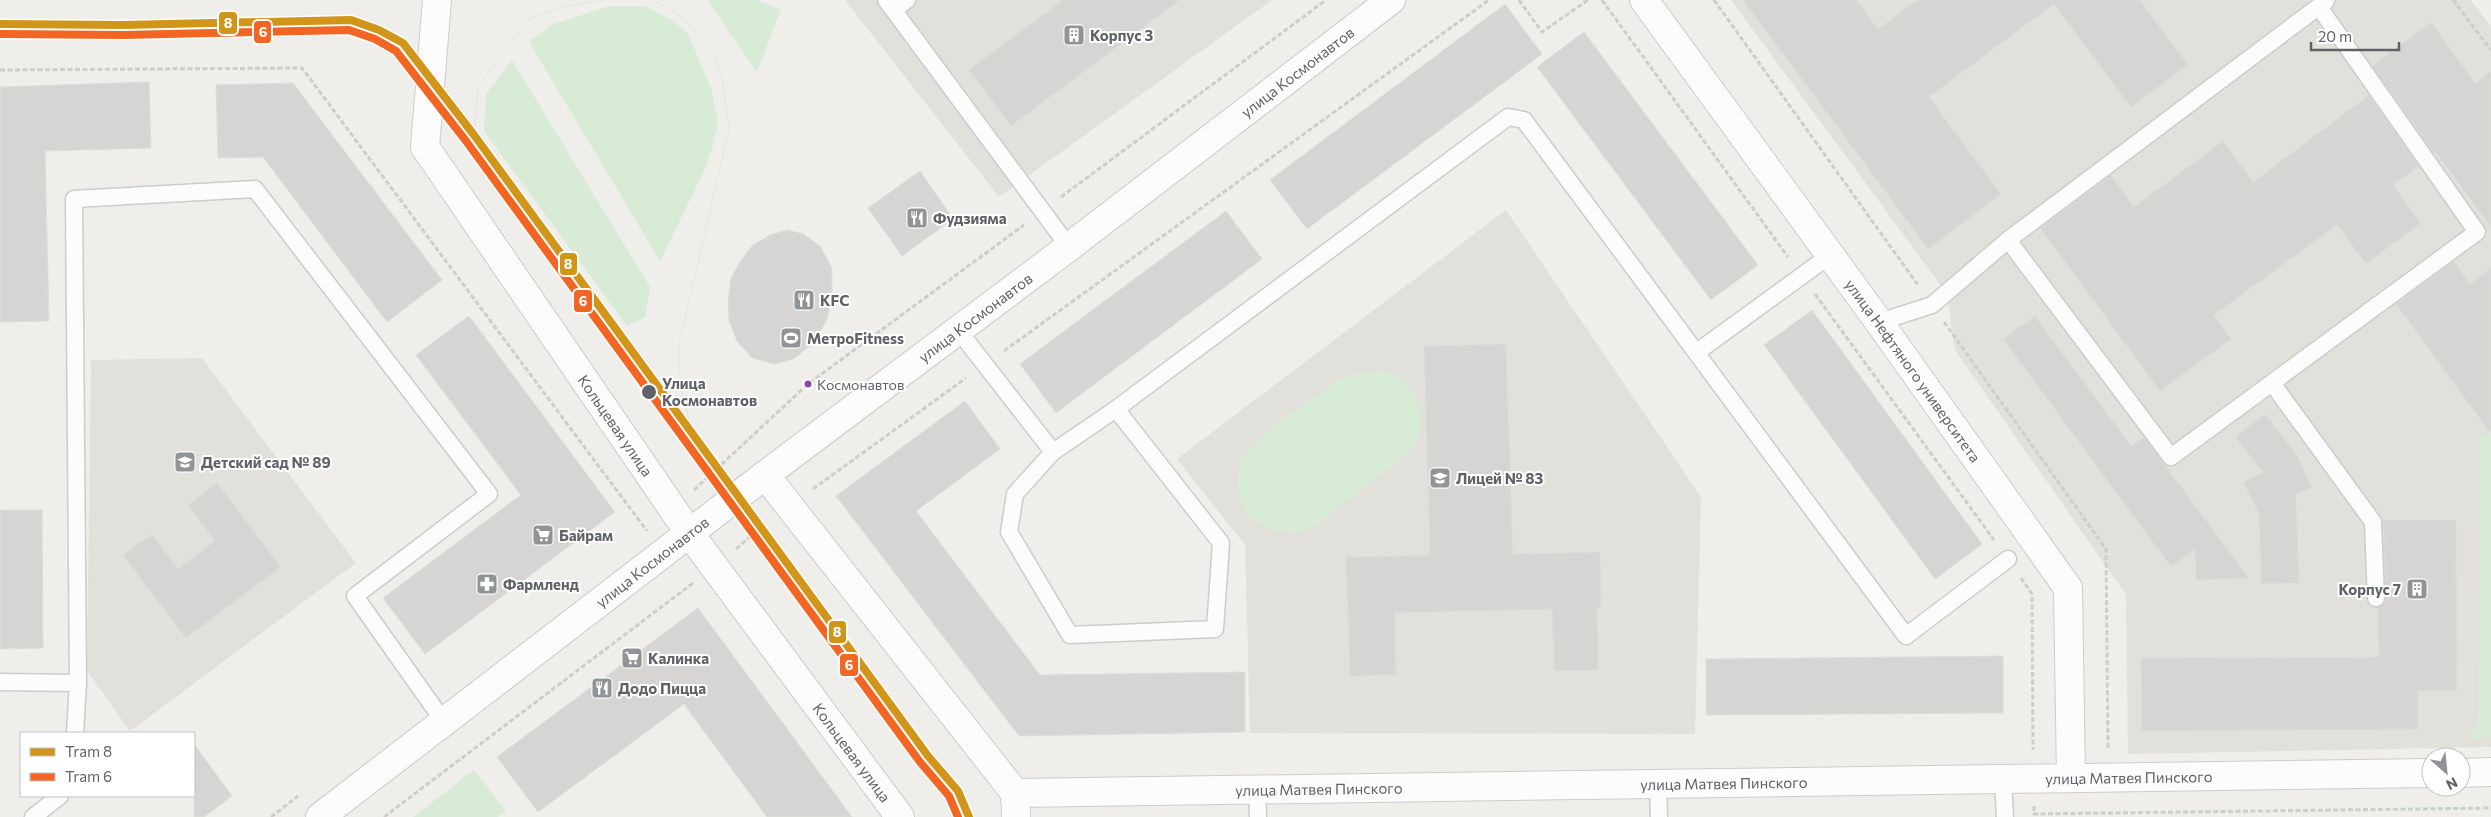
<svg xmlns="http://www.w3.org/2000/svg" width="2491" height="817" font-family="Commissioner,sans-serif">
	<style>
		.education { fill: #e2e0da }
		.green { fill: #d8ebd6 }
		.building { fill: #d6d5d3; stroke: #deddd9 }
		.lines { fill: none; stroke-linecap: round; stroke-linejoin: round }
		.service-casing { stroke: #cbcccc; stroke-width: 19 }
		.minor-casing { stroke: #cbcccc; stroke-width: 30 }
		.tertiary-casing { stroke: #cbcccc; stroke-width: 30 }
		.secondary-casing { stroke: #cacacb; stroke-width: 30 }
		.path { stroke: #cacfcc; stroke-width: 3; stroke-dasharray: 5 2.5; stroke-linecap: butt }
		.service { stroke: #fdfcfc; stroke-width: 16 }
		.minor { stroke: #fdfcfc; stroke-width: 28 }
		.tertiary { stroke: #fdfcfc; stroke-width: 28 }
		.secondary { stroke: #fdfcfc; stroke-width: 28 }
		.tram { stroke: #e4e4e4; stroke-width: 1 }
		.tram-1-casing { stroke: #fff; stroke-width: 11 }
		.tram-2-casing { stroke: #fff; stroke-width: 11 }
		.tram-1 { stroke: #d1951a; stroke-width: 8 }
		.tram-2 { stroke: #f26522; stroke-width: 8 }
		.bus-dot { fill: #8e44ad; stroke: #fff; stroke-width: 2 }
		.stop-dot { fill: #5f6368; stroke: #fff; stroke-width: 2 }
		.labels { text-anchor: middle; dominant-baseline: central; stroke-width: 4; stroke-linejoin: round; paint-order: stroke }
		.bus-label { font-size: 14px; fill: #5f6368; stroke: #fff; text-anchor: start }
		.poi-label { font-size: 15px; font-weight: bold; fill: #5f6368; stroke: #fff; text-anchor: start }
		.street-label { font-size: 15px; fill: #5f6368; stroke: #fff }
		.stop-label { font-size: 15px; font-weight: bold; fill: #5f6368; stroke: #fff; text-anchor: start }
		.line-badge { stroke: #fff; stroke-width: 2 }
		.badge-label { font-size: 14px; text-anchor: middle; font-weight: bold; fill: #fff }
	</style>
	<rect width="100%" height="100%" fill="#efeeea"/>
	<!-- education -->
	<g class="education">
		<path d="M845,0H1272L999,197Z"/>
		<path d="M1731,0H2471L2491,27V747L2128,754L2126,595L1955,350L1947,294Z"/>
		<path d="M1506,210L1701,497L1695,734L1250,733L1245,545L1177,459Z"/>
		<path d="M202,358L356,563L130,731L87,671L91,360Z"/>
	</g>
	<!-- green -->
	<g class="green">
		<path d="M713,0H757L781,9L757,72L708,1Z"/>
		<path d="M609,6H645L670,19L688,34L711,87L718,124L713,146L705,169L660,261L529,42L551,25Z"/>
		<path d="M512,60L650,287L645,317L627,326L484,131L486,94Z"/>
		<path d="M1384,371C1417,376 1431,426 1411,451L1311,529C1294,532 1279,534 1262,526C1238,514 1231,478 1244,456C1259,431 1291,415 1314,398C1323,391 1333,383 1342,378C1355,372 1370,372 1384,371Z"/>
		<path d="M2491,431V736L2470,740L2478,719L2480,439Z"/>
		<path d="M474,770L506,811L498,817H413Z"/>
	</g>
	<!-- building -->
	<g class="building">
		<path d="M1063,0H1180L1011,126L969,70Z"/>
		<path d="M1743,0H1857L1878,29L1917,0H2140L2188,65L2131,107L2054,4L1929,97L2001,194L1928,249Z"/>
		<path d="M1505,4L1542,54L1307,229L1270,180Z"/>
		<path d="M2431,22L2475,83L2491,71V227L2436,153L2435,154L2372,66Z"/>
		<path d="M1584,32L1758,265L1711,300L1537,67Z"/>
		<path d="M149,82L151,148L45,151L49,321L0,322V87Z"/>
		<path d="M293,83L442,280L387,322L263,157L218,158L216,85Z"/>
		<path d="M2369,95L2419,166L2393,185L2421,223L2366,264L2337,225L2214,315L2231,339L2160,391L2040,228L2111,175L2134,207L2223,141L2253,182Z"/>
		<path d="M920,171L953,219L902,256L868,208Z"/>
		<path d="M1226,211L1262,259L1056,413L1020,364Z"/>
		<path d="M787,230L803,234L820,246L832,268V295L827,319L814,343L793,359L775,364L752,358L737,341L729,320L728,303L731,279L739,263L752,246L770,235Z"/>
		<path d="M2454,261L2470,284L2491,268V434L2396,304Z"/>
		<path d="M1812,310L1982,544L1935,579L1764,345Z"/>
		<path d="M469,316L615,512L425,654L383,598L521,495L416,355Z"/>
		<path d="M2035,316L2131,446L2144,437L2249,578L2196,580L2195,549L2171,567L2003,339Z"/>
		<path d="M1506,344L1513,554L1600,552L1601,609H1597L1598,670L1554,671L1552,609L1395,613L1396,675L1350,676L1346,557L1430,555L1424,346Z"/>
		<path d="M965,401L1000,449L916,511L1040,675L1245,672V732L1019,736L836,496Z"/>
		<path d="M2265,414L2297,455L2312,487L2296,495L2299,583L2261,584L2259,514L2243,482L2263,472L2235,437Z"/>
		<path d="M217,483L281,567L186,638L123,555L152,534L178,569L215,541L188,505Z"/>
		<path d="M0,510H42L43,648L0,649Z"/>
		<path d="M2383,520H2456L2457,691H2418V729L2142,731L2141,658L2379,657L2378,607L2385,603L2386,598Z"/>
		<path d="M698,608L852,817H767L684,704L538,812L497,757Z"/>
		<path d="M2003,656V713L1706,715V659Z"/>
		<path d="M194,744L232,796L204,817H194Z"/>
	</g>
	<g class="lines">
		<!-- service casing -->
		<g class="service-casing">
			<g id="service">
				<path d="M886,0L1069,247"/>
				<path d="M894,10L907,0"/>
				<path d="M2008,240L2171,457L2477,232L2319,7"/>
				<path d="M1879,322L1932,305L2008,240L2326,1"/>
				<path d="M958,330L1053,452L1015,494L1009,532L1070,635L1215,629L1221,543L1116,409"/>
				<path d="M1697,352L1829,256"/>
				<path d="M2272,383L2373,522L2376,598"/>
				<path d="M1053,452L1116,409L1508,117L1524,120L1906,636L2008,559"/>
				<path d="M0,682L78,683L75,733"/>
				<path d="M78,683L74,199L255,189L489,494L355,596L444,722"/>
				<path d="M2003,779L2005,817"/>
				<path d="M1658,784L1659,817"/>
				<path d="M1257,789L1258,817"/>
				<path d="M33,817L60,796"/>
			</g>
		</g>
		<!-- minor casing -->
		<g class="minor-casing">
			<g id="minor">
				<path id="s1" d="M437,0L425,147L690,534"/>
				<path id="s2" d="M1644,0L1879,322L2068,588L2071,778"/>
				<path d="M2461,773L2491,772"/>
				<path id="s3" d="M1015,793L2431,773"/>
			</g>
		</g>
		<!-- tertiary casing -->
		<g class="tertiary-casing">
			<g id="tertiary">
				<path d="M765,475L1015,793L1016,817"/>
				<path id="s4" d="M690,534L900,817"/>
			</g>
		</g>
		<!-- secondary casing -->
		<g class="secondary-casing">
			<g id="secondary">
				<path id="s5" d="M320,817L765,475L1069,247L1391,0"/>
			</g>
		</g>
		<!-- path -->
		<g class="path">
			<path d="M1519,0L1542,32L1588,0"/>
			<path d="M1602,0L1788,257"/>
			<path d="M1714,0L1918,285"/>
			<path d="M2453,0L2491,50"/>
			<path d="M0,70L302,68L647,531"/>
			<path d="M1061,197L1326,0"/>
			<path d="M1815,294L1994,540"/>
			<path d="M1944,322L2106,549L2108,750"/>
			<path d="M1004,351L1489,0"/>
			<path d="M813,489L966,378"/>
			<path d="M694,490L808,384L1024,225"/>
			<path d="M736,549L765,523"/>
			<path d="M2021,578L2032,594L2033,750"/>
			<path d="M2034,806V814"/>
			<path d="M2033,814L2491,808"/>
			<path d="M271,817L298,796"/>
			<path d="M384,817L693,583"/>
		</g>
		<!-- service -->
		<use href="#service" class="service"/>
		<!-- minor -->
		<use href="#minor" class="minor"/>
		<!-- tertiary -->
		<use href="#tertiary" class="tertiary"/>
		<!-- secondary -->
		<use href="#secondary" class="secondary"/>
		<!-- tram -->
		<g class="tram">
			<path d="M651,0L667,7L685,19L713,55L722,79L729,129L679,344C679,385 682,406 699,443"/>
			<path d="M484,180L474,135L478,87L527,20L562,7L601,0"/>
		</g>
		<!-- tram-1 casing -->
		<g class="tram-1-casing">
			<path id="tram-1" d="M0,24L123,25L351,20L379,30L403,43L474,135L928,756L958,791L969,817"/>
		</g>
		<!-- tram-2 casing -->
		<g class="tram-2-casing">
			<path id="tram-2" d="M0,34L123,35L349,30L375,39L396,51L466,141L920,762L949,796L958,817"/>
		</g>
		<!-- tram-1 -->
		<use href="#tram-1" class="tram-1"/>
		<!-- tram-2 -->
		<use href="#tram-2" class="tram-2"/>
	</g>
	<!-- icons -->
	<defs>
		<g id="building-square" transform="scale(1.125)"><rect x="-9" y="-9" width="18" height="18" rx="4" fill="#919496" stroke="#fff"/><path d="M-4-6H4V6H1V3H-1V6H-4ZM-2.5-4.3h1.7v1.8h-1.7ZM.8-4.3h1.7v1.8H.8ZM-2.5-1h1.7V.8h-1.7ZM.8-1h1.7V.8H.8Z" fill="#fff"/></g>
		<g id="restaurant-square" transform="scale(1.125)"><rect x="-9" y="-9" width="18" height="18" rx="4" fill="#919496" stroke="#fff"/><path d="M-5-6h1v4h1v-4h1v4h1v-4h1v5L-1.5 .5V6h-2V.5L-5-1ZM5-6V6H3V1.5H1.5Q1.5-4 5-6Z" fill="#fff"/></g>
		<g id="stadium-square" transform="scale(1.125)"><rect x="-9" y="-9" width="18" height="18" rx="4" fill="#919496" stroke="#fff"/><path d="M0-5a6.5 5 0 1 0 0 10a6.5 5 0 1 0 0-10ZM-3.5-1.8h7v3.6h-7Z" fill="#fff"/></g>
		<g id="school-square" transform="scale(1.125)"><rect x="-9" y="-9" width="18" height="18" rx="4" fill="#919496" stroke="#fff"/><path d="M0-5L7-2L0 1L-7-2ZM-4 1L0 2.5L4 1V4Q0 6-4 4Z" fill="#fff"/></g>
		<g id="supermarket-square" transform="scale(1.125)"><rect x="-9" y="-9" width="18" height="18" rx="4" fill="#919496" stroke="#fff"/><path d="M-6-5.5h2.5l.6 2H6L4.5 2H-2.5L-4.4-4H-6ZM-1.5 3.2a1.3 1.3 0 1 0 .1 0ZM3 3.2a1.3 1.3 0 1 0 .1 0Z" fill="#fff"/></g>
		<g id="pharmacy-square" transform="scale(1.125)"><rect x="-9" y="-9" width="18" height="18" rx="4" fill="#919496" stroke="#fff"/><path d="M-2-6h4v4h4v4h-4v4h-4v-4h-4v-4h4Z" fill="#fff"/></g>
	</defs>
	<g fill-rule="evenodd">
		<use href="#building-square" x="1074" y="35"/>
		<use href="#restaurant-square" x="917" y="218"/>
		<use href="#restaurant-square" x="804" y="300"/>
		<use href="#stadium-square" x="791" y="338"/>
		<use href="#school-square" x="185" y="462"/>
		<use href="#school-square" x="1440" y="478"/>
		<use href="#supermarket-square" x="543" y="535"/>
		<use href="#pharmacy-square" x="487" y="584"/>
		<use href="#building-square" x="2417" y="589"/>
		<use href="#supermarket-square" x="632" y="658"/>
		<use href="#restaurant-square" x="602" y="688"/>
	</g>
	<!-- markers -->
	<circle class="bus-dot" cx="808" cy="384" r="4.5"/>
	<circle class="stop-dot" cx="649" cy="392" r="8"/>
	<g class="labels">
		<!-- bus labels -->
		<g class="bus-label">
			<text x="817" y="384">Космонавтов</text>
		</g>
		<!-- poi labels -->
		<g class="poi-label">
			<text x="1090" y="35">Корпус 3</text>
			<text x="933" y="218">Фудзияма</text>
			<text x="820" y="300">KFC</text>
			<text x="807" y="338">МетроFitness</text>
			<text x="201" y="462">Детский сад № 89</text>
			<text x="1456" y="478">Лицей № 83</text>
			<text x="559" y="535">Байрам</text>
			<text x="503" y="584">Фармленд</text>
			<text x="2401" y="589" text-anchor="end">Корпус 7</text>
			<text x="648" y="658">Калинка</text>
			<text x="618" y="688">Додо Пицца</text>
		</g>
		<!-- street labels -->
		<g class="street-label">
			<text stroke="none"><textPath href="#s5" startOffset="1229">улица Космонавтов</textPath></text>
			<text stroke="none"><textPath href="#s5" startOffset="824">улица Космонавтов</textPath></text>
			<text stroke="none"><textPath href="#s2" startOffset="458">улица Нефтяного университета</textPath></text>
			<text stroke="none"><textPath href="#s1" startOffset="485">Кольцевая улица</textPath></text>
			<text stroke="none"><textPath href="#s5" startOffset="419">улица Космонавтов</textPath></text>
			<text stroke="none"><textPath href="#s4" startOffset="272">Кольцевая улица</textPath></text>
			<text stroke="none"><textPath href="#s3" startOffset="1114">улица Матвея Пинского</textPath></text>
			<text stroke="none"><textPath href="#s3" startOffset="709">улица Матвея Пинского</textPath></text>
			<text stroke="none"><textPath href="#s3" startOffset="304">улица Матвея Пинского</textPath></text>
		</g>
		<!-- stop labels -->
		<g class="stop-label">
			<text x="662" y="383">Улица<tspan x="662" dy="17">Космонавтов</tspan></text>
		</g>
	</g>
	<g class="line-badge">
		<rect x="218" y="11" width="20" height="24" rx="5" fill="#d1951a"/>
		<rect x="253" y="20" width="19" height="24" rx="5" fill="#f26522"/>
		<rect x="559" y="252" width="19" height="24" rx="5" fill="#d1951a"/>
		<rect x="573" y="289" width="20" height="24" rx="5" fill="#f26522"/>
		<rect x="828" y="620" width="19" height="24" rx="5" fill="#d1951a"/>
		<rect x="839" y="653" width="20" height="24" rx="5" fill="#f26522"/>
	</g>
	<g class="badge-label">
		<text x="228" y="28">8</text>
		<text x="263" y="37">6</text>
		<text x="568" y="269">8</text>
		<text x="583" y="306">6</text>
		<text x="837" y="637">8</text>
		<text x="849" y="670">6</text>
	</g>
	<!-- legend -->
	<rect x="20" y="732" width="175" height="65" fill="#ffffff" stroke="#bfc1c3"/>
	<rect x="30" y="748" width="25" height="8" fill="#d1951a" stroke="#bfc1c3"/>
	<text x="65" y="757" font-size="15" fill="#5f6368">Tram 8</text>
	<rect x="30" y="773" width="25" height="8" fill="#f26522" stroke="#bfc1c3"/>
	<text x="65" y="782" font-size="15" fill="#5f6368">Tram 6</text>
	<!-- north arrow -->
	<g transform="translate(2446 772) rotate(153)"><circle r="24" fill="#ffffff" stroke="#bfc1c3"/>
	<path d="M0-4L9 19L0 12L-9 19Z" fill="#919496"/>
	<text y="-8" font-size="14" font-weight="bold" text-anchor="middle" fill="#5f6368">N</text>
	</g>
	<!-- scale -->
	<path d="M2311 42v8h88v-8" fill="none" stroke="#5f6368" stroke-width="2.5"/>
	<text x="2318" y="42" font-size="15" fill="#5f6368" stroke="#ffffff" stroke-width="4" paint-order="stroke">20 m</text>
</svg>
